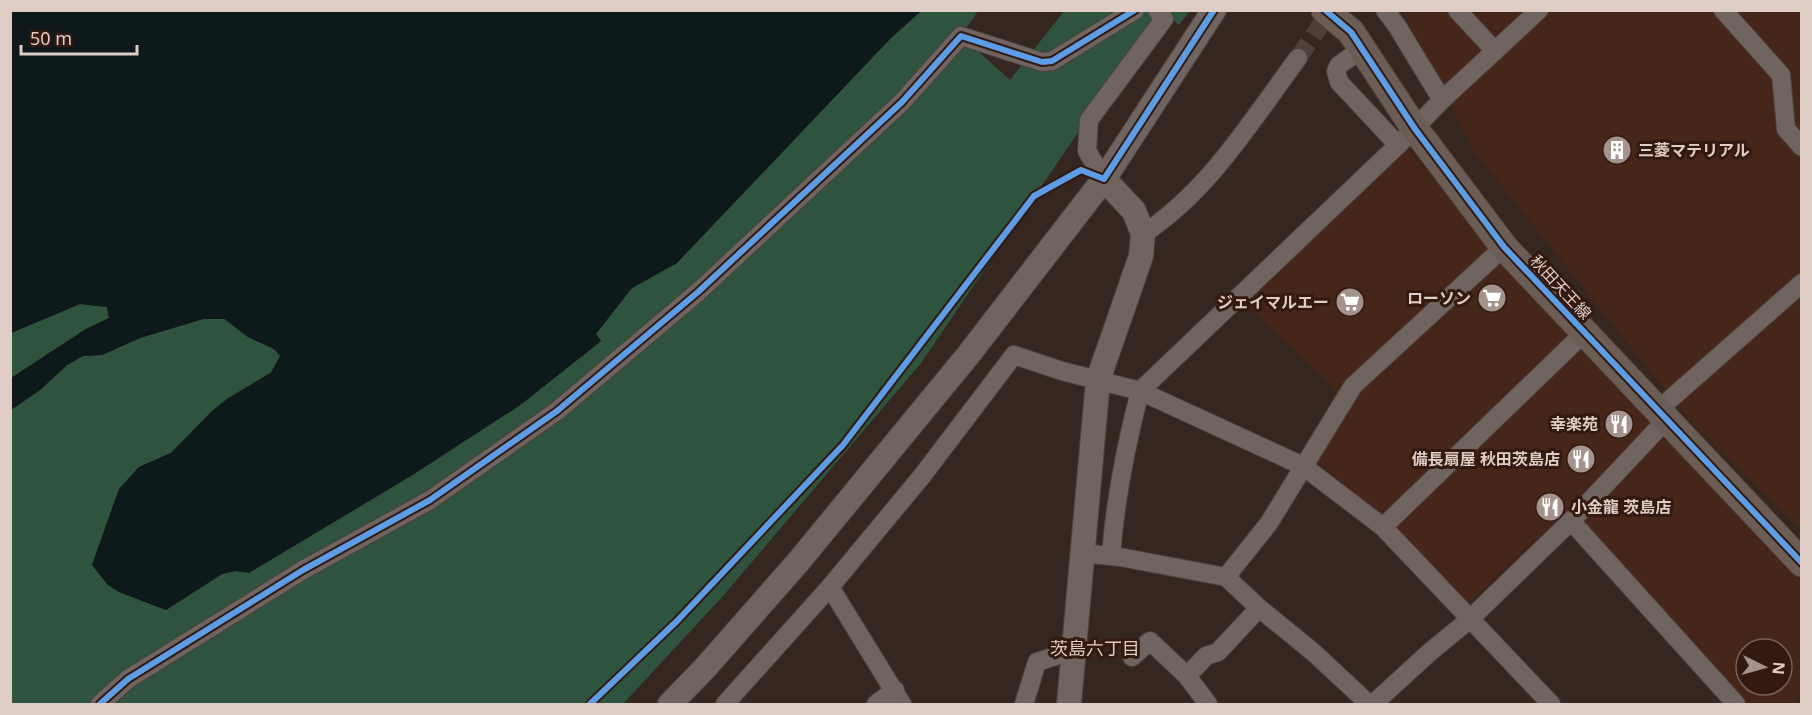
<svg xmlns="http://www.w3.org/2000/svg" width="1812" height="715" font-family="'Noto Sans','Noto Sans JP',sans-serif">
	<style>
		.built { fill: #452619; fill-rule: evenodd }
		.green { fill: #2f543d }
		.water { fill: #0d191b }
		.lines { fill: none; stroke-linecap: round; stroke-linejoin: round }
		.street-tunnel { stroke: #4e3f39; stroke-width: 18; stroke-dasharray: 18 9; stroke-linecap: butt }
		.street-casing { stroke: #4f413d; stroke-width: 20 }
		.secondary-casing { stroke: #4f413d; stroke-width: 26 }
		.primary-casing { stroke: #4f413d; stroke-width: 29 }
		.street { stroke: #706460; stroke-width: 18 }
		.secondary { stroke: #706460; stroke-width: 24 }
		.primary { stroke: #6b5d54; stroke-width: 27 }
		.cycleway-casing { stroke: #33190f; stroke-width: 10 }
		.cycleway { stroke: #5a9eea; stroke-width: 6 }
		.labels { text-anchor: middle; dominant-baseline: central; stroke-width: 6; stroke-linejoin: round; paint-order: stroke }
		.poi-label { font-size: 16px; font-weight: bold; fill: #dfcdc6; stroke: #33190f; text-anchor: end }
		.street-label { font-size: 16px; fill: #dfcdc6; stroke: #33190f }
		.neighbourhood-label { font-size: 18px; fill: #dfcdc6; stroke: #33190f }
	</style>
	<rect width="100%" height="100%" fill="#352620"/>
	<!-- built -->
	<g class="built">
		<path d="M1403,11H1801V530L1689,420L1474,152Z"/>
		<path d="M1408,148L1450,198L1801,582V694L1791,704H1742L1567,511L1466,605L1375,513L1318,461L1335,389L1246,304ZM1746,649H1782V685H1746Z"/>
	</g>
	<!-- green -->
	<g class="green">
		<path d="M921,11H978L961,36L1010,80L1064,11H1190L1179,25L1168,16L1075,137L921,363L723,596L623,704H11L10,410L40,390L67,365L83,356L102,355L140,338L203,319H224L248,337L274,349L280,356L271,372L227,399L212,411L171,453L139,467L119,489L92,565L108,585L119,592L166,610L222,574L235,571L519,406L601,341L595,334L632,288L677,263L697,238L891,38Z"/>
		<path d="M80,304L107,307L109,318L86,329L11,378V333Z"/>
	</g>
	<!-- water -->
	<path class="water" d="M11,10H921V11L891,38L677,263L632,288L596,334L601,341L519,406L411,476L249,573L235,571L222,574L166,610L119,592L108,585L92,565L119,489L139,467L171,453L212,411L227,399L271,373L280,356L274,349L248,337L225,319H203L140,338L102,355L83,356L67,365L40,390L11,410V378L86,329L109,318L107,307L80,304L11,333Z"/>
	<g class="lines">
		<!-- street-tunnel -->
		<path class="street-tunnel" d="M1298,58L1331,10"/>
		<!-- street casing -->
		<g class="street-casing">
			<g id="street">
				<path d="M1385,10L1397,26L1442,100"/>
				<path d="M1457,10L1495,51"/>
				<path d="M1723,10L1781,75L1786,129L1802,147"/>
				<path d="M1362,49L1339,65L1336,71L1339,82L1398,145"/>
				<path d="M1104,179L1087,151L1089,120L1164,19L1157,10"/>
				<path d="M1143,234C1209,191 1252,120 1298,58"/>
				<path d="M1658,410L1802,283"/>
				<path d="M1571,521L1736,704"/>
				<path d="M1383,527L1585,332"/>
				<path d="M1082,553L1120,557L1226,577L1259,608L1313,652L1369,704"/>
				<path d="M1111,556C1115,500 1126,445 1140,391L1398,145L1442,100L1539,10"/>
				<path d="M1226,577L1269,523L1353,386L1504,247"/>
				<path d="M830,587L902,704"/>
				<path d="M1132,657L1150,641L1187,676"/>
				<path d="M100,704L128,679L303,570L430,500L557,411L698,292L902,102L961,36L1042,62L1052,61L1135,10"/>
				<path d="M725,704L830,587L922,476L1014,355L1062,371L1140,391L1303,466L1383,527L1551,704"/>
				<path d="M876,704L895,690"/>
				<path d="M1024,704L1037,662L1074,650"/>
				<path d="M1208,704L1187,676L1206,656L1218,652L1259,608"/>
				<path d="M1373,704L1430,652L1470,619L1571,521L1667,419"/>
			</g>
		</g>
		<!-- secondary casing -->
		<g class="secondary-casing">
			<g id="secondary">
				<path d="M670,704L705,668L799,561L969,354L1104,179L1214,10"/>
				<path d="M1069,704L1098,380L1141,256L1143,234L1134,211L1104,179"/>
			</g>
		</g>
		<!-- primary casing -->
		<g class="primary-casing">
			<path id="primary" d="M1325,10L1351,32L1415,129L1504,247L1802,563"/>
		</g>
		<!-- street -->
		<use href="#street" class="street"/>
		<!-- secondary -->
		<use href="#secondary" class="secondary"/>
		<!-- primary -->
		<use href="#primary" class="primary"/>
		<!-- cycleway casing -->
		<g class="cycleway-casing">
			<g id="cycleway">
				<path d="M1325,10L1351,32L1415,129L1504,247L1802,563"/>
				<path d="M100,704L128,679L303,570L430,500L557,411L698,292L902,102L961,36L1042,62L1052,61L1135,10"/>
				<path d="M590,704L677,621L843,445L1034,196L1081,170L1104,179L1214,10"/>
			</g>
		</g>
		<!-- cycleway -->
		<use href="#cycleway" class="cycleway"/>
	</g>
	<!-- icons -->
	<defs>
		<g id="building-disc" transform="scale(1.5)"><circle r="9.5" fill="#a4938c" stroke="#33190f"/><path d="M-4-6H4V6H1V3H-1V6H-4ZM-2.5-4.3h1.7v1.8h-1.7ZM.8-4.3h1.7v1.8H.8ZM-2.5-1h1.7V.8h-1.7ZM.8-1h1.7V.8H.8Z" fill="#fff"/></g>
		<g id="supermarket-disc" transform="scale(1.5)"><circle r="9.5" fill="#a4938c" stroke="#33190f"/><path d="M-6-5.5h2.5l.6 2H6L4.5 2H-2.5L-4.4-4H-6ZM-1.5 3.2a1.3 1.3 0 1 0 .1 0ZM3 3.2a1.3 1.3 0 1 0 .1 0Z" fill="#fff"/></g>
		<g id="restaurant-disc" transform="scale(1.5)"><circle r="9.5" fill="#a4938c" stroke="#33190f"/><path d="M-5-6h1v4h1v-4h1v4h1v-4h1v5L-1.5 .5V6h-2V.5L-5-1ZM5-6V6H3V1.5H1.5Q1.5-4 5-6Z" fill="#fff"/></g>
	</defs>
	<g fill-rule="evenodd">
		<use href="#building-disc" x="1617" y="150"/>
		<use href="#supermarket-disc" x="1492" y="298"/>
		<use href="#supermarket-disc" x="1350" y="302"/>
		<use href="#restaurant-disc" x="1619" y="424"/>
		<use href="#restaurant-disc" x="1581" y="459"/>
		<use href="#restaurant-disc" x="1550" y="507"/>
	</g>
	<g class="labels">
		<!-- poi labels -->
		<g class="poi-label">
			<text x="1638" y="150" text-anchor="start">三菱マテリアル</text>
			<text x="1471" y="298">ローソン</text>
			<text x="1329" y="302">ジェイマルエー</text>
			<text x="1598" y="424">幸楽苑</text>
			<text x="1560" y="459">備長扇屋 秋田茨島店</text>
			<text x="1571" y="507" text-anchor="start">小金龍 茨島店</text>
		</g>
		<!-- street labels -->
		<g class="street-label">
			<text transform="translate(1561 287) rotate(47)">秋田天王線</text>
		</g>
		<!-- neighbourhood labels -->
		<g class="neighbourhood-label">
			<text x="1095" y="648">茨島六丁目</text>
		</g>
	</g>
	<!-- border -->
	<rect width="1812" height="715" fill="none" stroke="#dfcdc6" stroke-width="24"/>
	<!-- north arrow -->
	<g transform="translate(1764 667) rotate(95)"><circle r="28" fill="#33190f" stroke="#786158" stroke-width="1.5"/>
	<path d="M0-4.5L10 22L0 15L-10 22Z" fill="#a4938c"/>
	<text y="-9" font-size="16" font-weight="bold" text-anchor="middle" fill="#dfcdc6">N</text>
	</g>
	<!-- scale -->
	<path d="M21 45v9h116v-9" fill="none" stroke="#dfcdc6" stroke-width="3"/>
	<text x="30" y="45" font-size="18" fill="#dfcdc6" stroke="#33190f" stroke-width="4.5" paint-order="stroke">50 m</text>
</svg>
